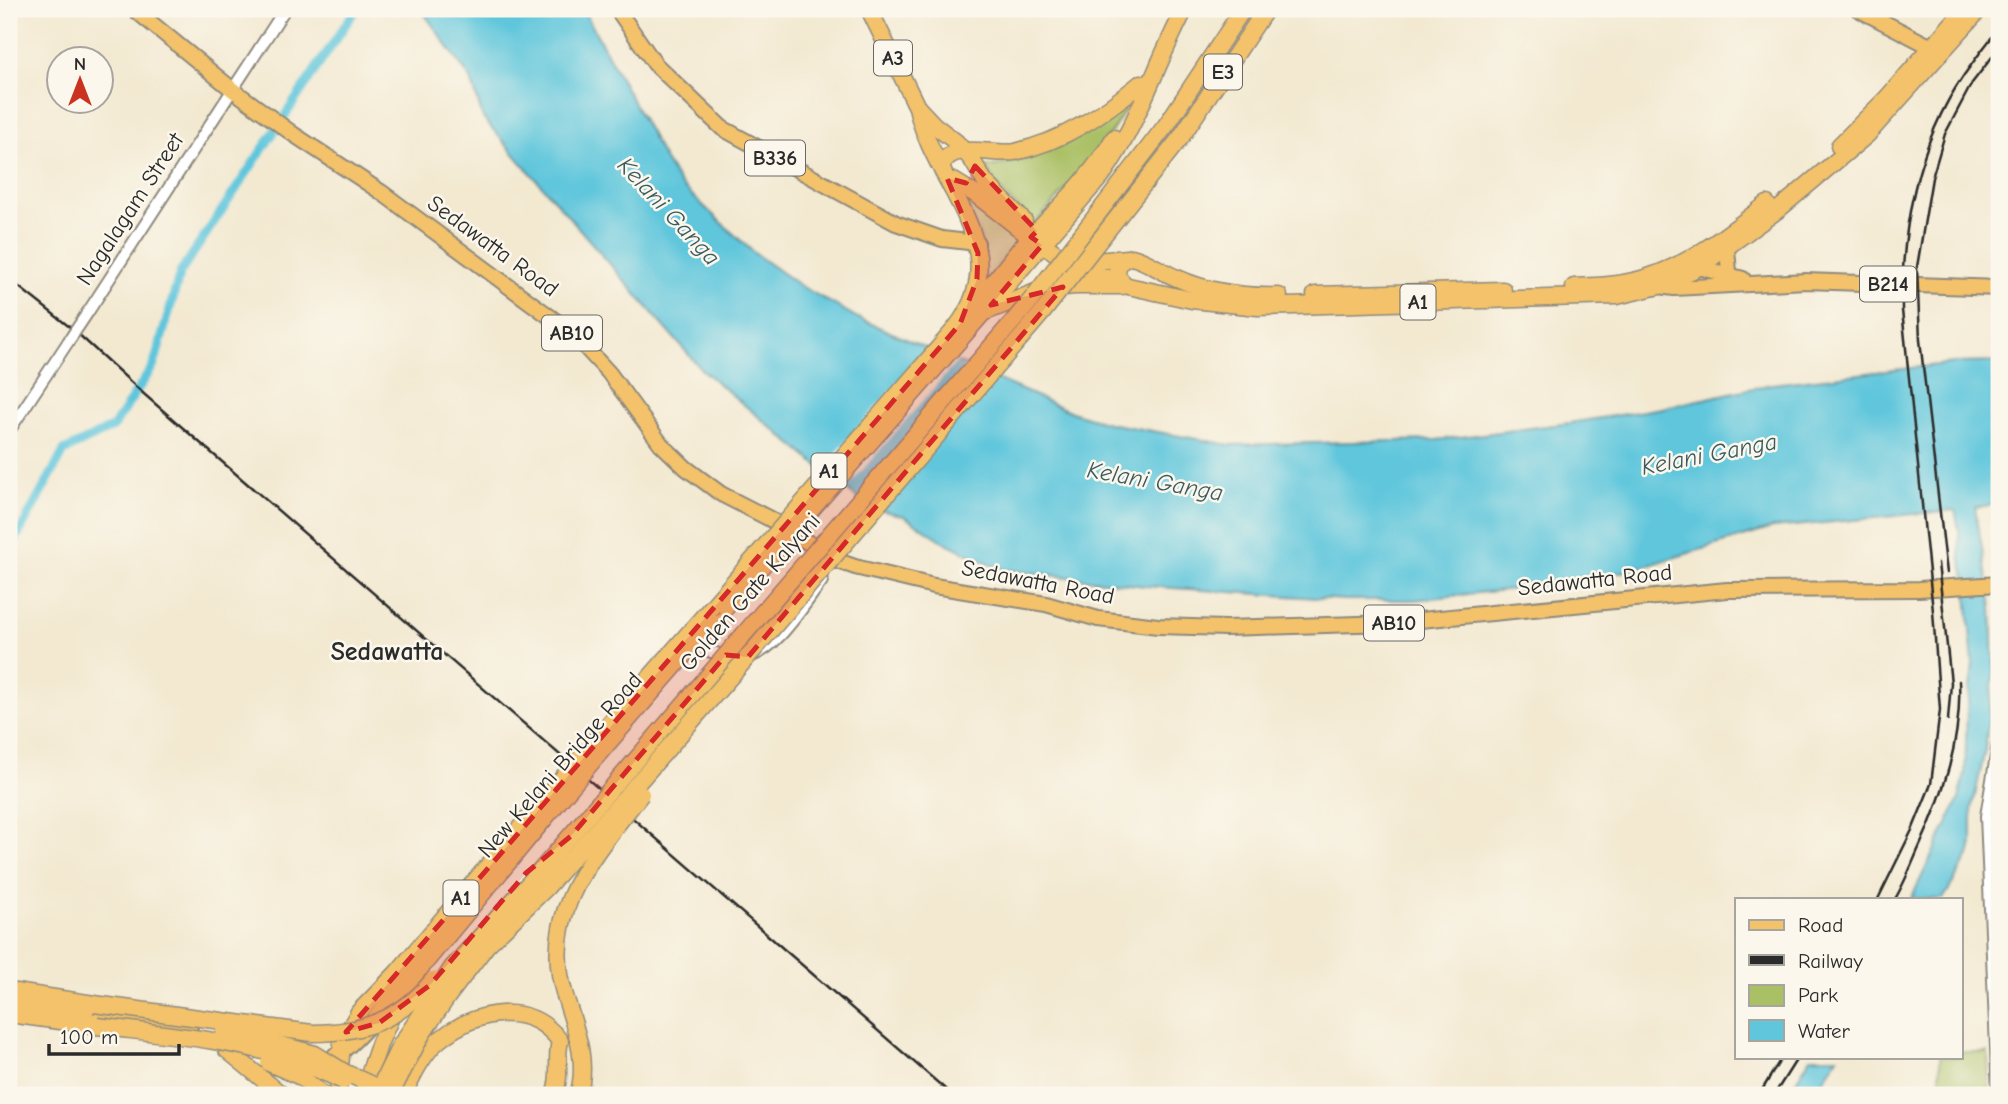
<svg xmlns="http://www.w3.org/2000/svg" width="2008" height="1104" font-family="'Comic Neue',sans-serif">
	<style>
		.green { fill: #aac065; stroke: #6a7648; stroke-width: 2 }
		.water { fill: #5fc6dc; stroke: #457884; stroke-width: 2 }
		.pier { fill: #f3e9d1 }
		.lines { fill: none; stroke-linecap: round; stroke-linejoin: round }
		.canal { stroke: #5fc6dc; stroke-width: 9 }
		.tertiary-casing { stroke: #8f8a7e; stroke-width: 14 }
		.primary-casing { stroke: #8f8a7e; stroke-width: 18 }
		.trunk-casing { stroke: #8f8a7e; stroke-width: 19 }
		.motorway-casing { stroke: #8f8a7e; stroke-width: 19 }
		.tertiary { stroke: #fff; stroke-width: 10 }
		.primary { stroke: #f3c26a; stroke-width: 14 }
		.trunk { stroke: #f3c26a; stroke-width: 16 }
		.motorway { stroke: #f3c26a; stroke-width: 16 }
		.rail { stroke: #2b2b2b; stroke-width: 2.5 }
		.tertiary-bridge-casing { stroke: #8f8a7e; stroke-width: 14; stroke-linecap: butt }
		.trunk-bridge-casing { stroke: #8f8a7e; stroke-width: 19; stroke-linecap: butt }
		.motorway-bridge-casing { stroke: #8f8a7e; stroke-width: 19; stroke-linecap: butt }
		.tertiary-bridge { stroke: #fff; stroke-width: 10 }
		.trunk-bridge { stroke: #f3c26a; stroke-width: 16 }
		.motorway-bridge { stroke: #f3c26a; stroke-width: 16 }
		.marked { fill: #d62828; fill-opacity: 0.2; stroke: #d62828; stroke-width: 5; stroke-dasharray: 14 9; stroke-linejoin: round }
		.labels { text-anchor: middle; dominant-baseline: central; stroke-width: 5; stroke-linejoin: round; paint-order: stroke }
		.shield { fill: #fbf7ec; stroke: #696865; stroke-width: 2 }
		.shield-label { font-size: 21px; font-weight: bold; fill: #2b2b2b }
		.street-label { font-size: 23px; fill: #2b2b2b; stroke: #fbf7ec }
		.water-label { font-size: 24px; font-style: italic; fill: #3b5a60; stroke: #fbf7ec }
		.quarter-label { font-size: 26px; font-weight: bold; fill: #2b2b2b; stroke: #fbf7ec }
	</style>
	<rect width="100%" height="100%" fill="#fbf7ec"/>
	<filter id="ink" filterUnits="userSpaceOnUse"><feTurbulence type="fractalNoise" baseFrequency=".0143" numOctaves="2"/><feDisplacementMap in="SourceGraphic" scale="14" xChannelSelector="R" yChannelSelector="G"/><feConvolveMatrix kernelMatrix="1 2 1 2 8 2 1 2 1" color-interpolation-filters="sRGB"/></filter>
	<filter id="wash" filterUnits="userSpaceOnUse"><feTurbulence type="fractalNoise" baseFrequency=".00686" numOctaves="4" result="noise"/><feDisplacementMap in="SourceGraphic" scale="28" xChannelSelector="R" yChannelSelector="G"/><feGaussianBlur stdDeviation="1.57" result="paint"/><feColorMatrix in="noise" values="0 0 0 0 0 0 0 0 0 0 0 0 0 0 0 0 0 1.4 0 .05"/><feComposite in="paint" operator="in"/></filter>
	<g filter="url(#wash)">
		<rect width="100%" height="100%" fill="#f3e9d1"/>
		<!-- green -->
		<g class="green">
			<path d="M1128,105C1103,150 1070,186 1035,223C1016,208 997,189 986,167C1044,159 1081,137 1128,105Z"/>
			<path d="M959,190L1016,237V242L985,282V256L981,238Z"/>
			<path d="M1961,1052H1988L1989,1095H1940V1057H1961Z"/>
		</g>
		<!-- water -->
		<g class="water">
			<path d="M421,9H583L664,159L680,184L754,253L799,285L858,318L1074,413L1108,423L1230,445L1436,440L1570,423L1662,408L1772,384L1955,363L1999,362V504L1975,507L1992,606L1994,671L1985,750L1972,809V843L1969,856L1943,899H1911L1959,799L1965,773L1967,710L1973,665L1966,581L1960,556L1959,530L1955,510L1773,528L1632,570L1514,589L1414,600H1345L1145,586L1000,569L946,543L904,516L868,507L702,370L483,118L471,79Z"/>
			<path d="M1811,1057H1838L1814,1095H1787Z"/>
		</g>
		<!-- pier -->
		<path class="pier" d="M929,346L959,359L844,491L820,472Z"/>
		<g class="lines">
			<!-- canal -->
			<path class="canal" d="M9,551L64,451L113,427L154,365L180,273L356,9"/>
		</g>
	</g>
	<g filter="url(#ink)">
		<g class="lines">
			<!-- tertiary casing -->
			<g class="tertiary-casing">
				<g id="tertiary">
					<path d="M88,312L285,9"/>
					<path d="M9,431L68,342"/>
					<path d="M692,647C709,651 729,658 746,657C774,655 806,602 822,581"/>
					<path d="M1998,1095L1986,816L1999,738"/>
				</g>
			</g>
			<!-- primary casing -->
			<g class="primary-casing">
				<g id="primary">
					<path d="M134,9L233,90L293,134L381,192L572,333L609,373L661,444L686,468L721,494L770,519L838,561L855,567L934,586L1046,604L1098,619L1158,626L1226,628L1390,623L1727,590L1919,589L1999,584"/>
					<path d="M617,9L655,64L722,128L896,223L942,239L977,243"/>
					<path d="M1858,9L1941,52"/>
					<path d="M1727,248L1729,272L1733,278"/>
					<path d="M1699,267L1743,279"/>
					<path d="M1659,286L1674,288L1806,281L1999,288"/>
					<path d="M9,1000L190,1030"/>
					<path d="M335,1055C351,1050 389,1001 403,985"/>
				</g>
			</g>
			<!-- trunk casing -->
			<g class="trunk-casing">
				<g id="trunk">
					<path d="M869,9L917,107C933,188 1025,252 949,336"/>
					<path d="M918,108L934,125L956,142L972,160L985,182L1024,221"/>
					<path d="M1839,146L1886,99L1965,9"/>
					<path d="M942,166C949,140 994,156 1015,152C1064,141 1103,114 1141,83"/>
					<path d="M954,181L975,194L1020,229L1075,266L1128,286L1192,300L1258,307L1617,296L1659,286L1699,267L1779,209L1867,135L1980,9"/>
					<path d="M1074,256L1096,261L1127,258"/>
					<path d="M1125,285L1118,277C1115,266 1121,259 1132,257C1148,261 1161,272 1177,278C1208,292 1244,297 1279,296"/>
					<path d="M1574,287C1599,286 1624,285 1648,277C1693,263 1730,232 1767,204"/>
					<path d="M1315,295L1503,290"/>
					<path d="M970,306C990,289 1003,269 1020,249C1051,215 1091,179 1114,138"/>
					<path d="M988,311L1043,289L1075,286H1122"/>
					<path d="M957,343L1103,174C1139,123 1156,63 1185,9"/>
					<path d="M594,741L710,609"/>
					<path d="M596,757L726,607"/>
					<path d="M227,1050L282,1095"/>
					<path d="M338,1095L342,1042L359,1012L397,973L560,781"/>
					<path d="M362,1095L380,1042L404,988L570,788"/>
				</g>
			</g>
			<!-- motorway casing -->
			<g class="motorway-casing">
				<g id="motorway">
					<path d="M1167,124L1243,9"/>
					<path d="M1181,137L1266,9"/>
					<path d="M9,991L94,1004"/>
					<path d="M9,1014L97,1026"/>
					<path d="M403,1095C412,1077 423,1053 439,1040C475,1011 529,999 560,1041C555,1059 562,1076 554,1095"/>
				</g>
			</g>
			<!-- tertiary -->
			<use href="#tertiary" class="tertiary"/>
			<!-- primary -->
			<use href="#primary" class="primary"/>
			<!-- trunk -->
			<use href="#trunk" class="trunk"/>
			<!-- motorway -->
			<use href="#motorway" class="motorway"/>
			<!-- rail -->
			<g class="rail">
				<path d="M9,279L76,332L145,395L952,1095"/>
				<path d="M1938,563L1951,683L1948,720"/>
				<path d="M1947,573L1920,340L1917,267L1932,178L1945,134L1972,83L1999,48"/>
				<path d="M1878,899L1913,828L1931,784L1940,710L1933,611L1902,310C1901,229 1917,143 1964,75C1975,59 1987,43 1999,28"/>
				<path d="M1895,899C1904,884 1911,866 1918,850C1943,796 1962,740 1959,681"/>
				<path d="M1759,1095L1782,1057"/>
				<path d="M1774,1095L1798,1057"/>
			</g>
			<!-- tertiary-bridge casing -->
			<g class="tertiary-bridge-casing">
				<path id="tertiary-bridge" d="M68,342L88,312"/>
			</g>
			<!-- trunk-bridge casing -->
			<g class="trunk-bridge-casing">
				<g id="trunk-bridge">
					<path d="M726,607L957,343"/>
					<path d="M710,609L949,336"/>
					<path d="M560,781L588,749"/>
					<path d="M570,788L596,757"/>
				</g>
			</g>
			<!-- motorway-bridge casing -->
			<g class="motorway-bridge-casing">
				<g id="motorway-bridge">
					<path d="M94,1004L312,1033C362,1033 400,1020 433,980"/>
					<path d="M97,1026C161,1034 227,1039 289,1058C308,1064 325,1073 343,1081"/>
					<path d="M224,1030L315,1054L344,1072L389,1093"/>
					<path d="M269,1063L301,1077L323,1095"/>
					<path d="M376,1095L400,1046L452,968L542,869L1028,304L1167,124"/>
					<path d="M390,1095L422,1034L448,996L487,945L546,888L758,645L1042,313L1181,137"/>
					<path d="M578,1095C589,1061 575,1028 565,996C539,912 594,855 641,794"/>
				</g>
			</g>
			<!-- tertiary-bridge -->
			<use href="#tertiary-bridge" class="tertiary-bridge"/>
			<!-- trunk-bridge -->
			<use href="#trunk-bridge" class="trunk-bridge"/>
			<!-- motorway-bridge -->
			<use href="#motorway-bridge" class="motorway-bridge"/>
		</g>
	</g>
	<!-- marked area -->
	<path class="marked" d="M975,166L1037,231L1031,237L1042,245L991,305L1063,287L748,657L726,655L571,836L526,873L430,985L379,1023L346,1032L960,324L977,279L978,253L947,178L966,183Z"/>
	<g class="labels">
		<!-- shield labels -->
		<g class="shield">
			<rect x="874" y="40.5" width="38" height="35" rx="5"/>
			<rect x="1204" y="54.5" width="38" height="35" rx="5"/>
			<rect x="745" y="140.5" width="60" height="35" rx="5"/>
			<rect x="1860" y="266.5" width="56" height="35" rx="5"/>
			<rect x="1400.5" y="284.5" width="35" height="35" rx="5"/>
			<rect x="542" y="315.5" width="60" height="35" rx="5"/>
			<rect x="811.5" y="453.5" width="35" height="35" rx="5"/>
			<rect x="1364" y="605.5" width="60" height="35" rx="5"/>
			<rect x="443.5" y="880.5" width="35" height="35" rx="5"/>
		</g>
		<g class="shield-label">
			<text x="893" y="58">A3</text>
			<text x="1223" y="72">E3</text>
			<text x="775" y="158">B336</text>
			<text x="1888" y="284">B214</text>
			<text x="1418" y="302">A1</text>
			<text x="572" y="333">AB10</text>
			<text x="829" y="471">A1</text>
			<text x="1394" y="623">AB10</text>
			<text x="461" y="898">A1</text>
		</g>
		<!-- street labels -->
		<g class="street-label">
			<text transform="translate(130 209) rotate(-57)">Nagalagam Street</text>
			<text transform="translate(493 246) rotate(36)">Sedawatta Road</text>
			<text transform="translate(1595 580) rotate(-6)">Sedawatta Road</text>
			<text transform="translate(1038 582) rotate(11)">Sedawatta Road</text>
			<text transform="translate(750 592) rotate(-49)">Golden Gate Kalyani</text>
			<text transform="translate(560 765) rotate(-49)">New Kelani Bridge Road</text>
		</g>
		<!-- water labels -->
		<g class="water-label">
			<text transform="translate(669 211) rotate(47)">Kelani Ganga</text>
			<text transform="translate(1709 454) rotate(-11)">Kelani Ganga</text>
			<text transform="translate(1155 481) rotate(10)">Kelani Ganga</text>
		</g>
		<!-- quarter labels -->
		<g class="quarter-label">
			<text x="387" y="652">Sedawatta</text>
		</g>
	</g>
	<!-- margin -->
	<rect width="2008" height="1104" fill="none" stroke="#fbf7ec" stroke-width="35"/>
	<!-- legend -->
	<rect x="1735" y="898" width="228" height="161" fill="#fbf7ec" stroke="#a8a59f" stroke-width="2"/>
	<rect x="1749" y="920" width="35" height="10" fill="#f3c26a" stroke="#a8a59f" stroke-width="2"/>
	<text x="1798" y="932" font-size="21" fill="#2b2b2b">Road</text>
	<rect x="1749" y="955" width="35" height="10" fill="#2b2b2b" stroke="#a8a59f" stroke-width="2"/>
	<text x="1798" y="968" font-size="21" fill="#2b2b2b">Railway</text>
	<rect x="1749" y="985" width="35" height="21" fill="#aac065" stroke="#a8a59f" stroke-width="2"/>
	<text x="1798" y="1002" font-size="21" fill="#2b2b2b">Park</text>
	<rect x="1749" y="1020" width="35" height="21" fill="#5fc6dc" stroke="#a8a59f" stroke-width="2"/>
	<text x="1798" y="1038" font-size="21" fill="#2b2b2b">Water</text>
	<!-- north arrow -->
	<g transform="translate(80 80)"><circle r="33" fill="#fbf7ec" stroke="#a8a59f" stroke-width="2"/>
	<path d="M0-5L12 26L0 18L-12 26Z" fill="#c8321e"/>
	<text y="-10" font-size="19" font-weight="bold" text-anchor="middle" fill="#2b2b2b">N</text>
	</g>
	<!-- scale -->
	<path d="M49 1044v10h130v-10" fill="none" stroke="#2b2b2b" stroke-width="3.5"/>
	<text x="60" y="1044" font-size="21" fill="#2b2b2b" stroke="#fbf7ec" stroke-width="5" paint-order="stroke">100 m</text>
</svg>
